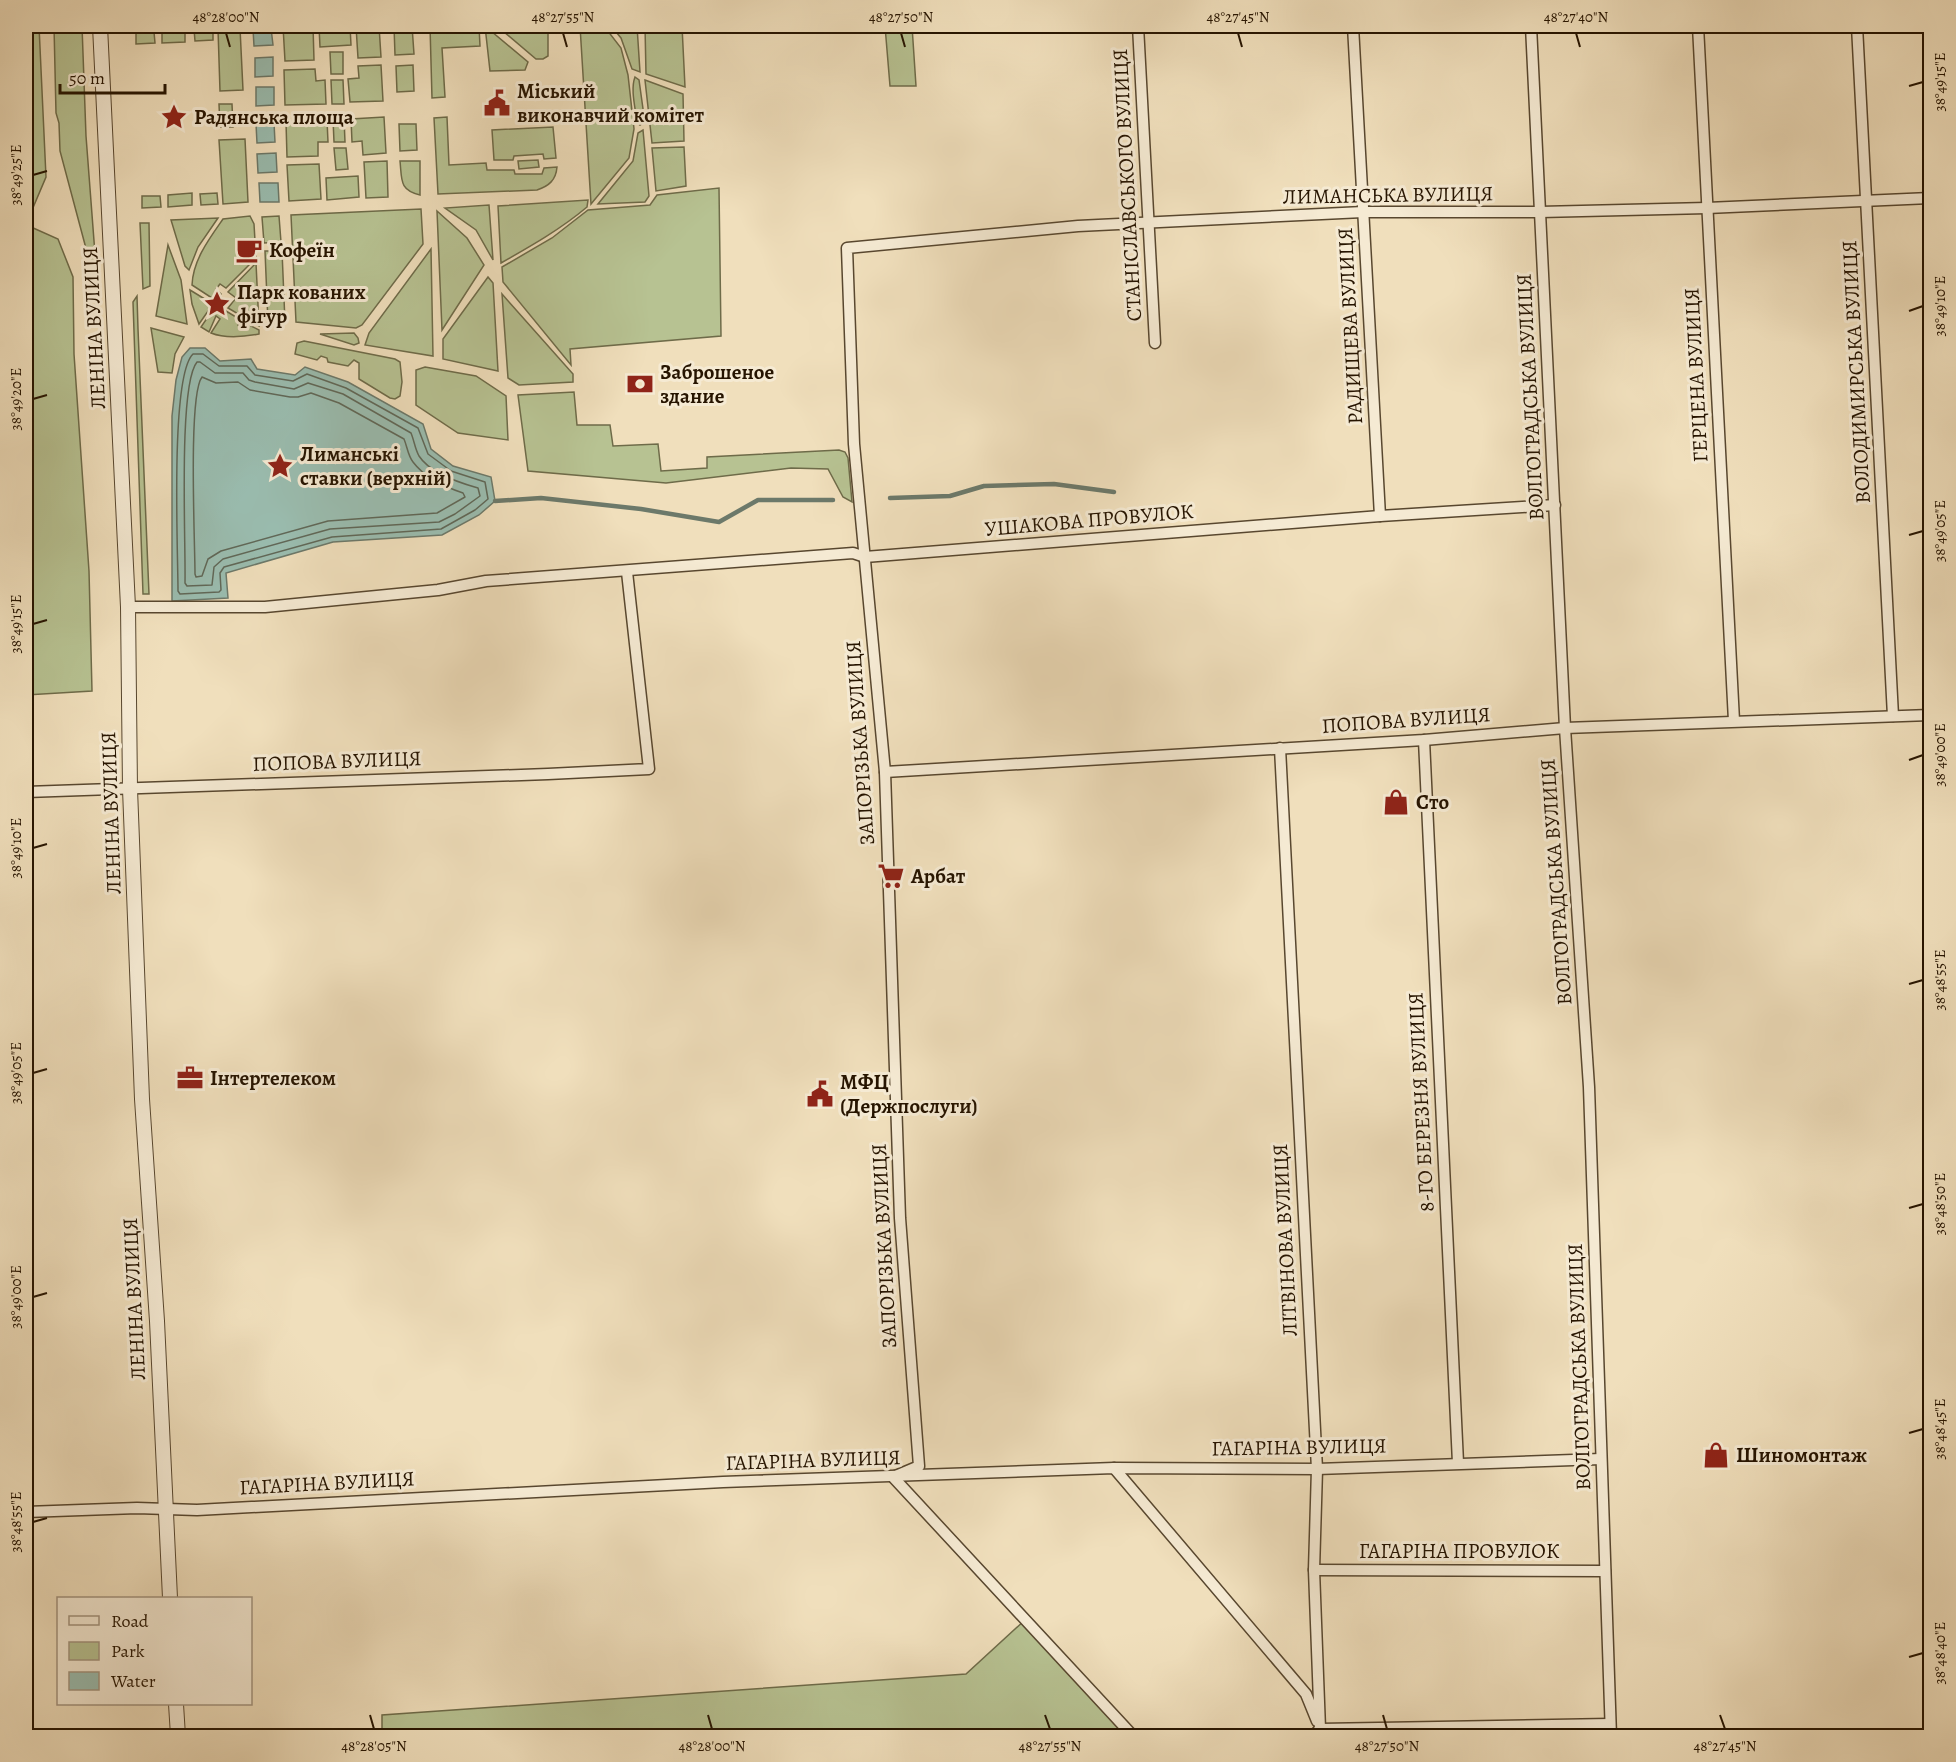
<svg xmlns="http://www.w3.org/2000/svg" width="1956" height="1762" font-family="Alegreya,serif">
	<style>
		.green { fill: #b7c292; stroke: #6e6b49; stroke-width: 1.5 }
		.water { fill: #9abdb0; stroke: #6c796a; stroke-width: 1.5 }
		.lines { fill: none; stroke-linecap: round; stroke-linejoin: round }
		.shore { stroke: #606858; stroke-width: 1.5 }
		.stream { stroke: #6c796a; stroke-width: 4.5 }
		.minor-casing { stroke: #58472f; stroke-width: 13 }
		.tertiary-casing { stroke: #58472f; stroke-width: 16 }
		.minor { stroke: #f5ead3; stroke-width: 10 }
		.tertiary { stroke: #f5ead3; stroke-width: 14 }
		.ticks { fill: none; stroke: #261400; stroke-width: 2 }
		.labels { text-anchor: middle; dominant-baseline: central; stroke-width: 6; stroke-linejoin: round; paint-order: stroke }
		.poi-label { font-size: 21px; font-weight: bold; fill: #261400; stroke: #f5ead3; text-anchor: start }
		.street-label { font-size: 21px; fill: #261400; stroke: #f5ead3 }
		.neatline { fill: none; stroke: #261400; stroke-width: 2 }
		.ticks-label { font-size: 15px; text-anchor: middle; fill: #261400 }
	</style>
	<rect width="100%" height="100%" fill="#f0dfbc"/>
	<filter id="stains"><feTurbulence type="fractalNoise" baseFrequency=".00333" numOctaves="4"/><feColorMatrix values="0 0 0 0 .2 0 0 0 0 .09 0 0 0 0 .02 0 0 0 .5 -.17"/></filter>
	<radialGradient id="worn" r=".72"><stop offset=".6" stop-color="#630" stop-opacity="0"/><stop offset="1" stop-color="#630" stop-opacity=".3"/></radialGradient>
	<!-- green -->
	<g class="green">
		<path d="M26,26H39L46,177L32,210L26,211Z"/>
		<path d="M54,26H82L86,136L96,267L89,265L88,256L60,151L59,123L56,113Z"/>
		<path d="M283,26H313L314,60L285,61Z"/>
		<path d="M319,26H350L351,45L320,47Z"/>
		<path d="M356,26H379L381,57L358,58Z"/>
		<path d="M394,26H412L414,54L395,55Z"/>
		<path d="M430,26H479L480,46L442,48L445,97L432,98Z"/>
		<path d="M485,26L528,62L525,70L490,71Z"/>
		<path d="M497,26H548V56L543,59H536Z"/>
		<path d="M580,26H604L621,48L628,75L634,129L629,158L591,204Z"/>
		<path d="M611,26H637L640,72L632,69L621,38Z"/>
		<path d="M645,26H682L685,87L646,74Z"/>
		<path d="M885,26H912L916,86H890Z"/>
		<path d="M240,28L243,90L220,91L218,29Z"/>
		<path d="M194,29H213V40L195,41Z"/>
		<path d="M185,30V42L162,43V31Z"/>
		<path d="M136,32H154L155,43L136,44Z"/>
		<path d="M330,52H343V74H331Z"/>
		<path d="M381,65L383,101L350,102L348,79L359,78L358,66Z"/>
		<path d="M413,65L414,91L397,92L396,66Z"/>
		<path d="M315,69L316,81L325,80L326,104L285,105L284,70Z"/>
		<path d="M635,77L639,80L644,116L643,123L640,125L637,123C636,110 630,90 635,77Z"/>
		<path d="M331,80H343L344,104H332Z"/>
		<path d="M645,80L683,94L684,141L652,143Z"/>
		<path d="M219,104H232L233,127H220Z"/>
		<path d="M384,117L386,153L363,155L362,141L352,142L351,119Z"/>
		<path d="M447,117L449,165L486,163L487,170H514L515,174H542L544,168L557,167C556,180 549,186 537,190L438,194L434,118Z"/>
		<path d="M344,118L345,142H334L333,119Z"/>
		<path d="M327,120L328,142H318V156L287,157L286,122Z"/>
		<path d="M399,124H416L417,150L400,151Z"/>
		<path d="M553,127L556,158L544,159L543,154L514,156L513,160H494L492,130Z"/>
		<path d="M643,130L649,196L645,202L598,204L633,161L638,133Z"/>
		<path d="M245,139L248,202L223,204L219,140Z"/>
		<path d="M684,147L686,186L656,191L652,148Z"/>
		<path d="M334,148H346L348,169L336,170Z"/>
		<path d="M538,160L539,167L519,169L518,161Z"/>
		<path d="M387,161L388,197L366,198L364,162Z"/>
		<path d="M400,161H420V195C399,190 402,180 400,161Z"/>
		<path d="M319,164L321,199L289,201L287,165Z"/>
		<path d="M358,176L359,197L327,200L326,178Z"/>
		<path d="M719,188L721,336L570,349L571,365L503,282L502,267L552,238L588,210L650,205L657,195Z"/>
		<path d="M192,193V205L168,207V195Z"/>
		<path d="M217,193L218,204L201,205L200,194Z"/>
		<path d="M142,196H160L161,207L142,208Z"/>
		<path d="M588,200L587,207C561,229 531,246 501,263L498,206Z"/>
		<path d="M489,205L493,260L476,230L445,208Z"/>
		<path d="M421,209L423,244L362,325L356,328L296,322L291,215Z"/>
		<path d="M437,211L467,238L484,265L442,330Z"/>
		<path d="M250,216L254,224L256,258L226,288L220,284L216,289L221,294L215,300L192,285C193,260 209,239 223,219Z"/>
		<path d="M279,216L281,242L264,243L262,217Z"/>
		<path d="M218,218L198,247L189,270L185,266L171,220Z"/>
		<path d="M140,223H149L150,286L143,289Z"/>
		<path d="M31,227L58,239L73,277L74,354L89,571L92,691L26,695V228Z"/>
		<path d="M168,245L181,280L187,324L156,316Z"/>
		<path d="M431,249L433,356L365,345L369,333Z"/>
		<path d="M265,251H282L285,322L268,323Z"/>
		<path d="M256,263L259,326L228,308L236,298L228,292Z"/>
		<path d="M488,277L493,283L498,371L443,359V339Z"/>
		<path d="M190,290L213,304L199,324L192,304Z"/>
		<path d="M502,294L573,374V382L519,385L508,378Z"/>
		<path d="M137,296L138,329L149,594H143L133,302Z"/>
		<path d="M216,305L241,320L238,325L241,327L245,323L259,330V334C243,337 226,339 211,333L220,319L216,316L209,332L201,327Z"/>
		<path d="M151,328L184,337L175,354L172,373L158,372Z"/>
		<path d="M354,333L358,338L359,343L354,345L320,334Z"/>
		<path d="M304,341L395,359L400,362L402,382L400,396L395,399L390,398L359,379V363L354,360L348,366L328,362L327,358L321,356L317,360L295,354L297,343Z"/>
		<path d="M425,367L476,376L506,396L508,440L458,433L416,405V370Z"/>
		<path d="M574,392L577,425H610L613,446L658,444L661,471L707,468V457L839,450L845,452L848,458L852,502L843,497L828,469L791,468L666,483L528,471L518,395Z"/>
		<path d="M1026,1619L1133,1736H382V1715L966,1674Z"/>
	</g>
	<!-- water -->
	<g class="water">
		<path d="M271,28L273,45L254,46L253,29Z"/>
		<path d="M273,57V76L255,77V58Z"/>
		<path d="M256,87H274V105L256,106Z"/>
		<path d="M274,123L275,142L257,143L256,124Z"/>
		<path d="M276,153L277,172L258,173L257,154Z"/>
		<path d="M259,183H278L279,202H260Z"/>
		<path d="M190,348H205L220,361L251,359L257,369L295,375L305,367L348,382L423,424L431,449L453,466L491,477L495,501L479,515L442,535L333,542L226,573L228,598L172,601V416L176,380L182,357Z"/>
	</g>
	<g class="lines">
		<!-- shore -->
		<g class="shore">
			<path d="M193,354H203L219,366H247L255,375L293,381L307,374L346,388L418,428L428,454L451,471L485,482L488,499L475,510L441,529L332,537L224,567L220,573L221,590L219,592L180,594L178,591C178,551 170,376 193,354Z"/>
			<path d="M197,362H200L215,373H243L249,380L255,382L294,389L308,383L343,394L411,433C414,440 415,449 419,456C430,473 460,483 478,488L480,496L455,514L439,522L330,529L223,559L214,567L212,585L187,586L185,583C186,545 178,385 197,362Z"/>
			<path d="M202,377L216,383L238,382L250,390L290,397H298L311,393L339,403L404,439C407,446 408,456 413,462C425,478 445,487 463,493L465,497L437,513L328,521L221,551L208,559L202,576L196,577L195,574C195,542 188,395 202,377Z"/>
		</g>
		<!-- stream -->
		<g class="stream">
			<path d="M26,471L30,473"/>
			<path d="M890,498L950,496L984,486L1054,484L1114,492"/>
			<path d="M495,501L541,498L641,509L719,522L758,500H833"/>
		</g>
		<!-- minor casing -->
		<g class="minor-casing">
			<g id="minor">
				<path d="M1138,26L1155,343"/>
				<path d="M1353,26L1380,516"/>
				<path d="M1531,26L1565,728L1589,1087L1611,1736"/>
				<path d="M1698,26L1734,721"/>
				<path d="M1857,26L1893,716"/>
				<path d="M128,607H265L438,590L486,581L853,553L865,557L1380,516L1555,505"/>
				<path d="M1424,740L1458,1463"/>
				<path d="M1280,748L1317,1469L1314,1570L1320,1729"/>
				<path d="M885,772L1424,740L1565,728L1930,715"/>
				<path d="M26,792L548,774L649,769L627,572"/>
				<path d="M1114,1468L1306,1694L1317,1721"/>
				<path d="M26,1512L137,1508L197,1510L723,1482L1114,1468L1317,1469L1601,1459"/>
				<path d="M1314,1570L1605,1571"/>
				<path d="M1133,1736L893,1477L919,1466L900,1218L885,772L854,444L847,248L1078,226L1363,212H1540L1707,208L1930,198"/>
				<path d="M1313,1736L1320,1729L1610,1724"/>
			</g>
		</g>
		<!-- tertiary casing -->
		<g class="tertiary-casing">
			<g id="tertiary">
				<path d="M100,26L128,607L130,789L142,1099L157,1321L170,1598"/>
				<path d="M176,1704L178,1736"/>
			</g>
		</g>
		<!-- minor -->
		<use href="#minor" class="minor"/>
		<!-- tertiary -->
		<use href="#tertiary" class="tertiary"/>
	</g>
	<!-- ticks -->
	<path class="ticks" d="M226,33L230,47M563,33L567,47M901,33L905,47M1238,33L1242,47M1576,33L1580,47M1909,86L1923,82M33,175L47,171M1909,311L1923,306M33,399L47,395M1909,535L1923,531M33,624L47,620M1909,760L1923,755M33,848L47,844M1909,984L1923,980M33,1073L47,1069M1909,1208L1923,1204M33,1297L47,1293M1909,1433L1923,1429M33,1522L47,1518M1909,1657L1923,1653M370,1715L374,1729M708,1715L712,1729M1045,1715L1050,1729M1383,1715L1387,1729M1720,1715L1725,1729"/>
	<!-- icons -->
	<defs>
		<g id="civic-bare" transform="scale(2.07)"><path d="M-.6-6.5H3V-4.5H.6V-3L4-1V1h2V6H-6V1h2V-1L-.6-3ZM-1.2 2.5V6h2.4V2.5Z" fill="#8f2418" stroke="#f5ead3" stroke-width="2.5" paint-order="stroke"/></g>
		<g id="sight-bare" transform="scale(2.07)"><path d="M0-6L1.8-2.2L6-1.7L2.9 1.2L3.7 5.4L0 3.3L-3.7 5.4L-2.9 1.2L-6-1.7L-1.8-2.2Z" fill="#8f2418" stroke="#f5ead3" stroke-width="2.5" paint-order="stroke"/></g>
		<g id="cafe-bare" transform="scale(2.07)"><path d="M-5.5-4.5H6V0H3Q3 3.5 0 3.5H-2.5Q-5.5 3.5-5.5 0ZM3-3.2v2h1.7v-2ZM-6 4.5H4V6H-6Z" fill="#8f2418" stroke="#f5ead3" stroke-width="2.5" paint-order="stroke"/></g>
		<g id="bank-bare" transform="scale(2.07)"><path d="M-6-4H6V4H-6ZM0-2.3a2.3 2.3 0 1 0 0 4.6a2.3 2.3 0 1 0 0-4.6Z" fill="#8f2418" stroke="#f5ead3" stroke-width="2.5" paint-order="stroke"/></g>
		<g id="shop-bare" transform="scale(2.07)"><path d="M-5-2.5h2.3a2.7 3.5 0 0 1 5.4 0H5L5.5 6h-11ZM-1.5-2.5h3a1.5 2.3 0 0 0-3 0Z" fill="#8f2418" stroke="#f5ead3" stroke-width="2.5" paint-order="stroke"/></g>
		<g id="supermarket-bare" transform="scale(2.07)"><path d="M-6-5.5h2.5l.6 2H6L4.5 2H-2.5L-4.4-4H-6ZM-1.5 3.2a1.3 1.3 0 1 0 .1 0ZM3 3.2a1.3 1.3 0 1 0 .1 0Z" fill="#8f2418" stroke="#f5ead3" stroke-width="2.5" paint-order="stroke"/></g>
		<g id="office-bare" transform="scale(2.07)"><path d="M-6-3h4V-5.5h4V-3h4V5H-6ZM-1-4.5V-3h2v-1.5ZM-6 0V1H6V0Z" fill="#8f2418" stroke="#f5ead3" stroke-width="2.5" paint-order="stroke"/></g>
	</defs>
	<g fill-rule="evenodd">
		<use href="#civic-bare" x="497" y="103"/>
		<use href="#sight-bare" x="174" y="117"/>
		<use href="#cafe-bare" x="249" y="250"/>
		<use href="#sight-bare" x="217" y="304"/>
		<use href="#bank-bare" x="640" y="384"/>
		<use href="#sight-bare" x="280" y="466"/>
		<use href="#shop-bare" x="1396" y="802"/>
		<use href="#supermarket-bare" x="891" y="876"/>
		<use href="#office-bare" x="190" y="1078"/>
		<use href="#civic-bare" x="820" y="1094"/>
		<use href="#shop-bare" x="1716" y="1455"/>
	</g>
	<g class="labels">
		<!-- poi labels -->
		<g class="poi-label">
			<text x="517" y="91">Міський<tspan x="517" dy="24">виконавчий комітет</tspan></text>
			<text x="194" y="117">Радянська площа</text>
			<text x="269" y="250">Кофеїн</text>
			<text x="237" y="292">Парк кованих<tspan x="237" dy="24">фігур</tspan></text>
			<text x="660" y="372">Заброшеное<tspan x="660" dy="24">здание</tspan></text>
			<text x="300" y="454">Лиманські<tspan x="300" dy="24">ставки (верхній)</tspan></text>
			<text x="1416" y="802">Сто</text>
			<text x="911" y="876">Арбат</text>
			<text x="210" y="1078">Інтертелеком</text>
			<text x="840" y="1082">МФЦ<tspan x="840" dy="24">(Держпослуги)</tspan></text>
			<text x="1736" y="1455">Шиномонтаж</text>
		</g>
		<!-- street labels -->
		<g class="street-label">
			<text transform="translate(1127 185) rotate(-93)">СТАНІСЛАВСЬКОГО ВУЛИЦЯ</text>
			<text transform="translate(1388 195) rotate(-1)">ЛИМАНСЬКА ВУЛИЦЯ</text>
			<text transform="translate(1350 326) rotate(-93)">РАДИЩЕВА ВУЛИЦЯ</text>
			<text transform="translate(94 328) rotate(-93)">ЛЕНІНА ВУЛИЦЯ</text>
			<text transform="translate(1856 372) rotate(-93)">ВОЛОДИМИРСЬКА ВУЛИЦЯ</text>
			<text transform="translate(1696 375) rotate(-93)">ГЕРЦЕНА ВУЛИЦЯ</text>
			<text transform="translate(1530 397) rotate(-93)">ВОЛГОГРАДСЬКА ВУЛИЦЯ</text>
			<text transform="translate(1089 520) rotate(-5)">УШАКОВА ПРОВУЛОК</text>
			<text transform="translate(1406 720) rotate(-4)">ПОПОВА ВУЛИЦЯ</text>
			<text transform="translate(860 743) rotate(-94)">ЗАПОРІЗЬКА ВУЛИЦЯ</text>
			<text transform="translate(337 761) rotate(-2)">ПОПОВА ВУЛИЦЯ</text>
			<text transform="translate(111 813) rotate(-92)">ЛЕНІНА ВУЛИЦЯ</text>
			<text transform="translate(1556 882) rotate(-94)">ВОЛГОГРАДСЬКА ВУЛИЦЯ</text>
			<text transform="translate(1421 1102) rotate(-93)">8-ГО БЕРЕЗНЯ ВУЛИЦЯ</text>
			<text transform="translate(1285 1240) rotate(-93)">ЛІТВІНОВА ВУЛИЦЯ</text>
			<text transform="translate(884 1246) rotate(-93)">ЗАПОРІЗЬКА ВУЛИЦЯ</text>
			<text transform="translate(134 1299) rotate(-93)">ЛЕНІНА ВУЛИЦЯ</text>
			<text transform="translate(1579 1367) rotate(-92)">ВОЛГОГРАДСЬКА ВУЛИЦЯ</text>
			<text transform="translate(1299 1447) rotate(-1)">ГАГАРІНА ВУЛИЦЯ</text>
			<text transform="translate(813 1460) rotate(-2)">ГАГАРІНА ВУЛИЦЯ</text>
			<text transform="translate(327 1483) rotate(-3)">ГАГАРІНА ВУЛИЦЯ</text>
			<text x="1459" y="1551">ГАГАРІНА ПРОВУЛОК</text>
		</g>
	</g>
	<!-- margin -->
	<rect width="1956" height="1762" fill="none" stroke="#f0dfbc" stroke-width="66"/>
	<!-- legend -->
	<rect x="57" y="1597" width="195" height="108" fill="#f5ead3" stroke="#a2947f" stroke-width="1.5"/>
	<rect x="69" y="1616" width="30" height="9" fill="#f5ead3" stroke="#a2947f" stroke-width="1.5"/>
	<text x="111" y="1627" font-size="18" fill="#261400">Road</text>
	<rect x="69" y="1642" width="30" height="18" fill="#b7c292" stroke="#a2947f" stroke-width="1.5"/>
	<text x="111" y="1657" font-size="18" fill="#261400">Park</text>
	<rect x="69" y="1672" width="30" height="18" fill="#9abdb0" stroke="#a2947f" stroke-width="1.5"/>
	<text x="111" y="1687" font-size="18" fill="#261400">Water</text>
	<!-- scale -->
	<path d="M60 84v9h105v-9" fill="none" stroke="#261400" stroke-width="3"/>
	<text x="69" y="84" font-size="18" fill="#261400" stroke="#f5ead3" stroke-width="4.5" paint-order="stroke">50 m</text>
	<rect x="33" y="33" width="1890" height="1696" class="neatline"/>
	<g class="ticks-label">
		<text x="226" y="22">48°28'00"N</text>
		<text x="563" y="22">48°27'55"N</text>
		<text x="901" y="22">48°27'50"N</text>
		<text x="1238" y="22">48°27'45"N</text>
		<text x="1576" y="22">48°27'40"N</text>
		<text transform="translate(1940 82) rotate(-90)" y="5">38°49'15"E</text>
		<text transform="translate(16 175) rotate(-90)" y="5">38°49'25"E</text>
		<text transform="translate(1940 306) rotate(-90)" y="5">38°49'10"E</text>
		<text transform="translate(16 399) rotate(-90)" y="5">38°49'20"E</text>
		<text transform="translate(1940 531) rotate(-90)" y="5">38°49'05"E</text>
		<text transform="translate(16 624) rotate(-90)" y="5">38°49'15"E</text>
		<text transform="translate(1940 755) rotate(-90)" y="5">38°49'00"E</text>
		<text transform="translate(16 848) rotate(-90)" y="5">38°49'10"E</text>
		<text transform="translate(1940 980) rotate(-90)" y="5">38°48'55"E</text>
		<text transform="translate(16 1073) rotate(-90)" y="5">38°49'05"E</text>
		<text transform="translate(1940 1204) rotate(-90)" y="5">38°48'50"E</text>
		<text transform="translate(16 1297) rotate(-90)" y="5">38°49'00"E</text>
		<text transform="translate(1940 1429) rotate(-90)" y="5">38°48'45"E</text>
		<text transform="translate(16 1522) rotate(-90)" y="5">38°48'55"E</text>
		<text transform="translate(1940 1653) rotate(-90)" y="5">38°48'40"E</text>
		<text x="374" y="1751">48°28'05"N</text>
		<text x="712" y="1751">48°28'00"N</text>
		<text x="1050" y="1751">48°27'55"N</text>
		<text x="1387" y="1751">48°27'50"N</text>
		<text x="1725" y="1751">48°27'45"N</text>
	</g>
	<rect width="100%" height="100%" filter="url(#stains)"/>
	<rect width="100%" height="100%" fill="url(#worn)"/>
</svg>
